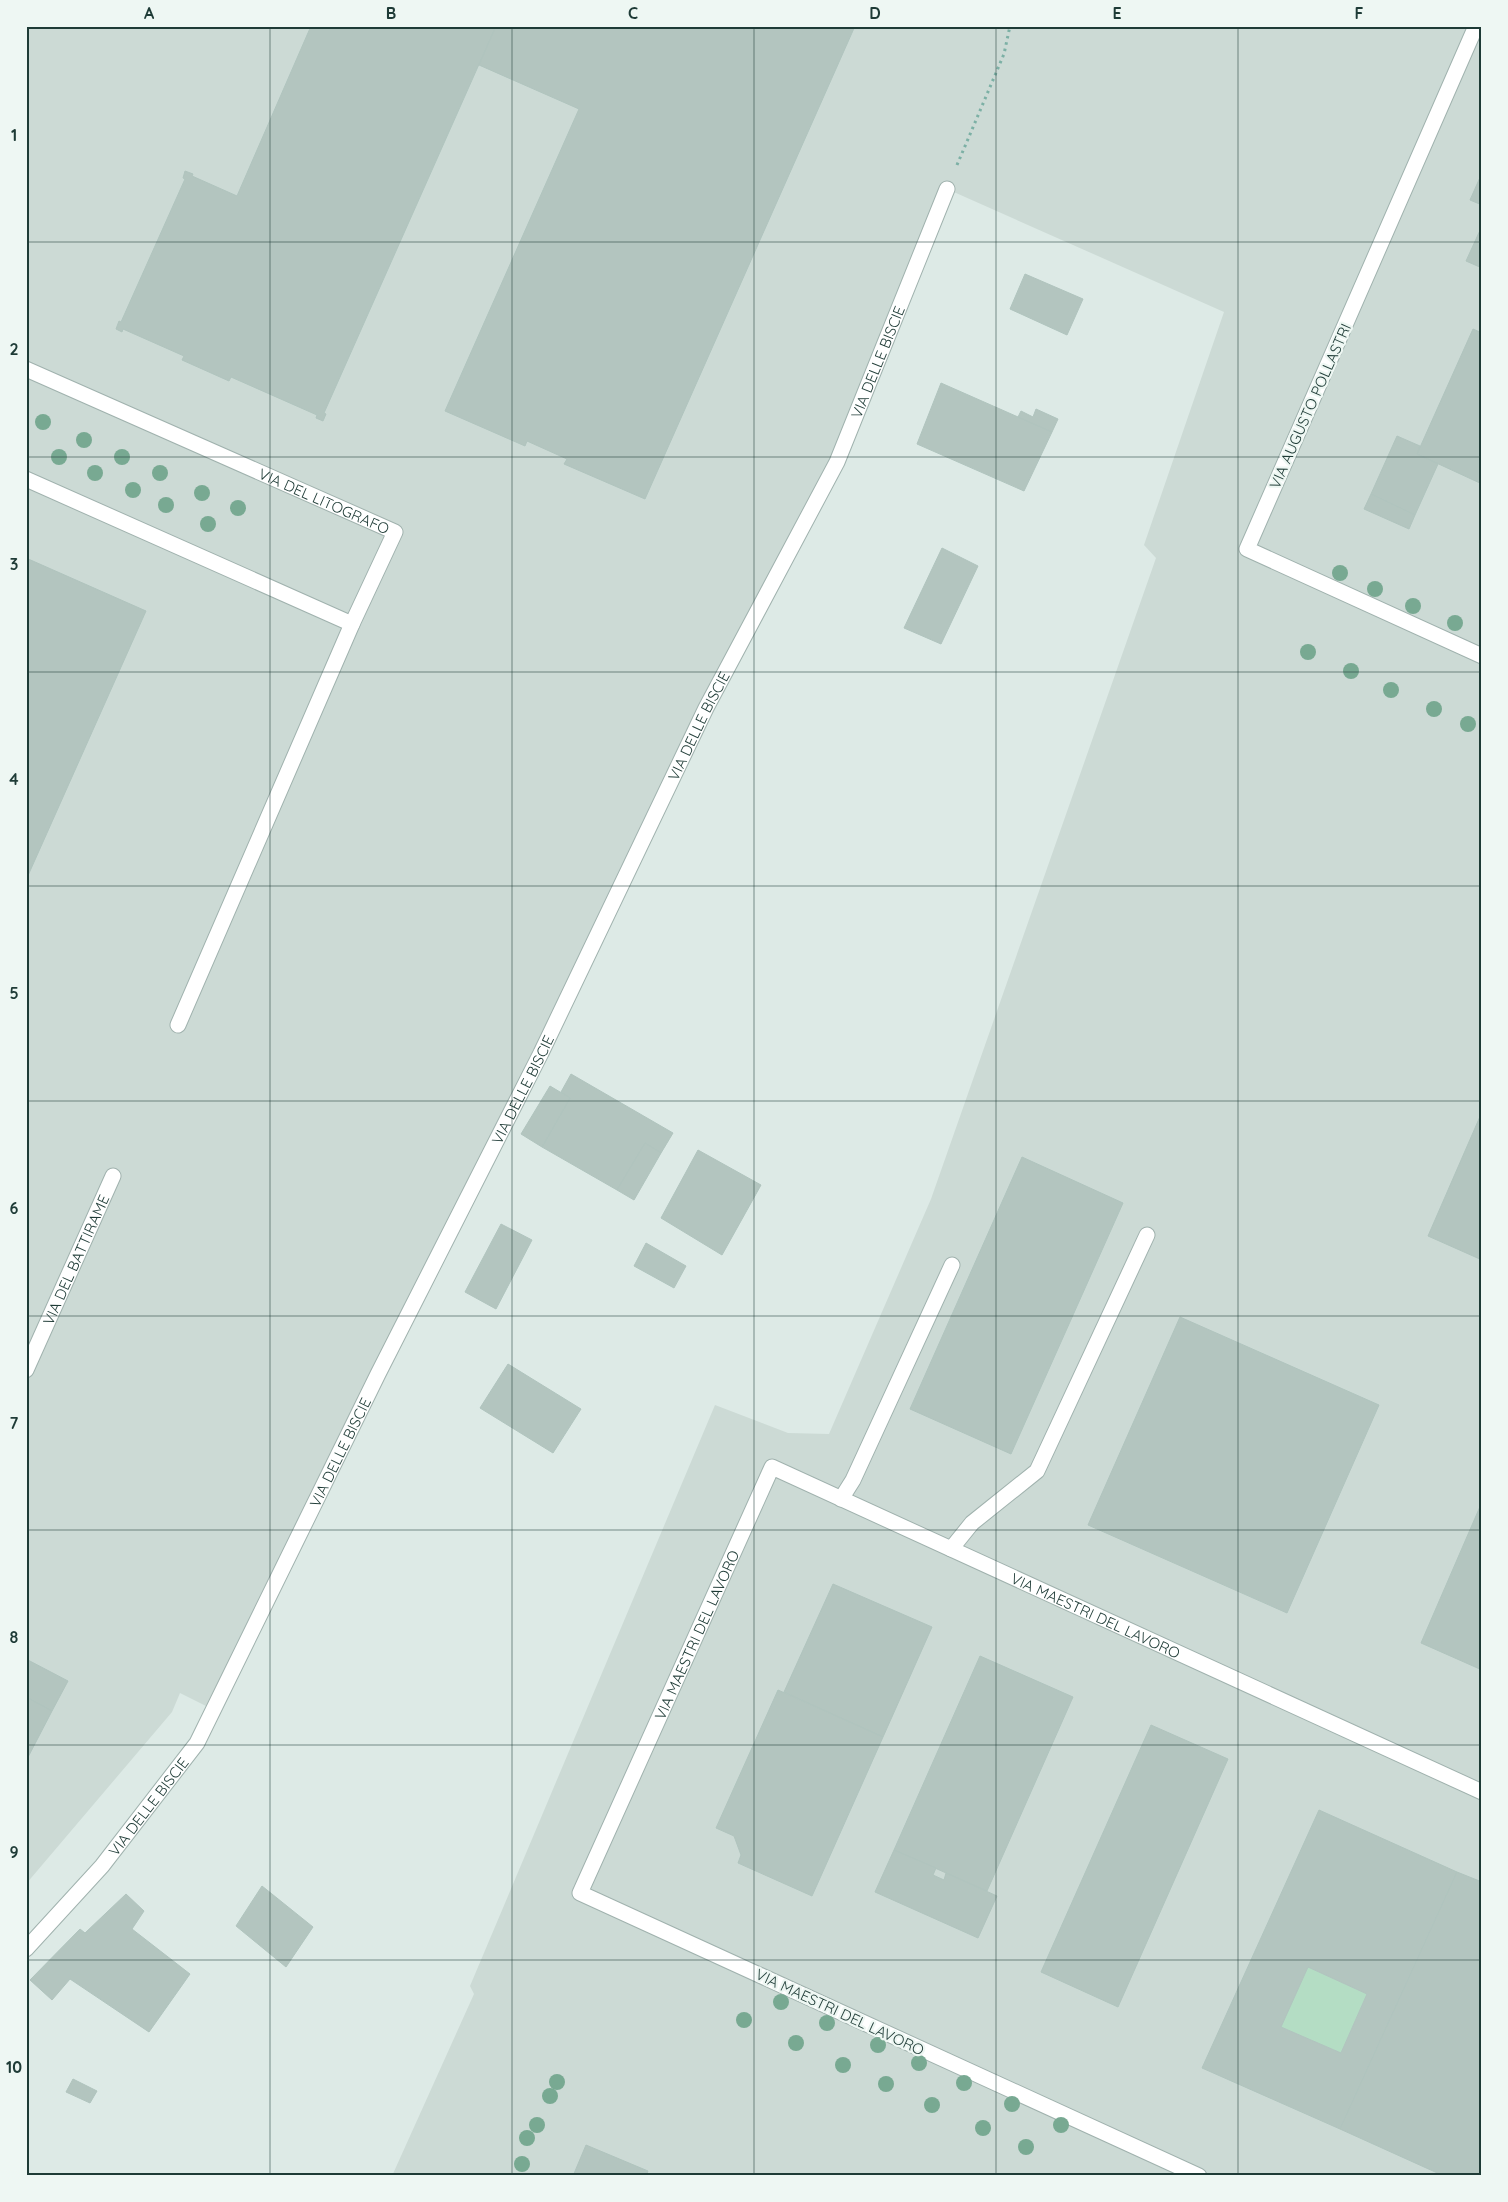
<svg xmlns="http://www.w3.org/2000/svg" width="1508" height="2202" font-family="Quicksand,sans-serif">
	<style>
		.built { fill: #ccdad5 }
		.green { fill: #b4ddc4 }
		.building { fill: #b3c5bf; stroke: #b0c4be; fill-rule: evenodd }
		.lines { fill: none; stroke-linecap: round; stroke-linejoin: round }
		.minor-casing { stroke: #a0b2ae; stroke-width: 17 }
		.path { stroke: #7cb0a5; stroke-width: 3; stroke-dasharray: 2.5 4; stroke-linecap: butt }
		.minor { stroke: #fff; stroke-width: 15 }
		.tree { fill: #78a992 }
		.grid { fill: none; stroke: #1e3b36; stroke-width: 1; stroke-opacity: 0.55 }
		.labels { text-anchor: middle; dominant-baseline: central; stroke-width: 4.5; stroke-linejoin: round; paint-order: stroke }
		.street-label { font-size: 15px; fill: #1e3b36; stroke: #eef7f3 }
		.neatline { fill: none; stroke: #1e3b36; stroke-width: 2 }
		.grid-label { font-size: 16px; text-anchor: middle; font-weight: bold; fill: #1e3b36 }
	</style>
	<rect width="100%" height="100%" fill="#ddeae6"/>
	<!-- built -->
	<path class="built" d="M26,26H1482V2176H392L474,1994L470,1986L715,1405L788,1433L829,1434L931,1199L1156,558L1144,545L1224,312L947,189L877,375L706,708L378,1374L206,1706L180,1693L172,1712L26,1884Z"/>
	<!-- green -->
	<path class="green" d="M1308,1967L1367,1994L1341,2053L1281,2027Z"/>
	<!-- building -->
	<g class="building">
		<path d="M311,26H496L324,413L326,414L323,421L316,418L317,415L231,377L229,381L182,360L184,356L123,329L122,332L116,329L119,321L121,322L185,179L183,178L185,171L193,174L192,176L237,196Z"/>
		<path d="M496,26H855L645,499L564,464L567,459L527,441L525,446L445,411L579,109L479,65Z"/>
		<path d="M1482,173V205L1470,200Z"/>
		<path d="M1482,226V268L1466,261Z"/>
		<path d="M1025,274L1083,299L1067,335L1010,309Z"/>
		<path d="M1473,329L1482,333V484L1417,454Z"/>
		<path d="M941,383L1052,432L1024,491L917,444Z"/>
		<path d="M1036,409L1058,419L1052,432L1018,417L1021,411L1033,417Z"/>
		<path d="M1397,436L1420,446L1417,454L1438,464L1415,515L1371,494Z"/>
		<path d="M1371,494L1415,515L1409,529L1364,509Z"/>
		<path d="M942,548L978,566L941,644L904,628Z"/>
		<path d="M26,558L146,611L26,880Z"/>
		<path d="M571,1074L673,1133L661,1153L645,1143L617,1190L542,1147L570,1098L561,1092Z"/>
		<path d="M550,1086L570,1098L542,1147L521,1134Z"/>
		<path d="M1482,1112V1260L1428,1236Z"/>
		<path d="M645,1143L661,1153L634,1200L617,1190Z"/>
		<path d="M698,1150L761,1185L722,1255L661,1218Z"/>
		<path d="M1022,1157L1123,1203L1011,1454L910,1409Z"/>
		<path d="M501,1224L532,1240L496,1309L465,1292Z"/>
		<path d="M646,1243L686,1266L674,1288L634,1266Z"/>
		<path d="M1180,1317L1379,1405L1287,1613L1088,1525Z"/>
		<path d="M508,1364L581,1409L553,1453L480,1408Z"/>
		<path d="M1482,1502V1670L1421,1643Z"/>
		<path d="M833,1584L932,1627L883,1737L784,1692Z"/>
		<path d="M980,1656L1073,1697L987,1891L894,1850Z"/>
		<path d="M26,1659L68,1681L52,1711L26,1697Z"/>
		<path d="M778,1690L883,1737L812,1896L738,1863L741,1855L734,1836L716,1828Z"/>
		<path d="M26,1697L52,1711L26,1761Z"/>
		<path d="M1151,1725L1228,1759L1118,2007L1041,1972Z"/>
		<path d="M1319,1810L1457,1872L1340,2129L1202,2068ZM1308,1967L1367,1994L1341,2053L1281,2027Z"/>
		<path d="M894,1850L936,1868L933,1875L944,1880L946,1873L997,1896L978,1938L875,1892Z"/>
		<path d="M1457,1872L1482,1882V2176H1444L1340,2129Z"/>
		<path d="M262,1886L313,1927L286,1967L236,1926Z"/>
		<path d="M126,1894L144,1911L132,1929L190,1974L149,2032L70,1979L52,2000L30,1980L80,1929L85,1933Z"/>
		<path d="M73,2079L97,2091L90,2103L66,2092Z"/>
		<path d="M586,2145L648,2171L646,2176H573Z"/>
	</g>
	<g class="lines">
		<!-- minor casing -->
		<g class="minor-casing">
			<g id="minor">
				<path d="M1476,26L1247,549L1482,656"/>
				<path id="s1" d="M26,369L395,532L352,624L26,479"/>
				<path d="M178,1025L352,624"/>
				<path id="s2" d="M26,1370L113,1176"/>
				<path d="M841,1499L853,1480L952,1265"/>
				<path d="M951,1549L972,1523L1037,1471L1147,1235"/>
				<path id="s3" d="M26,1949L102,1866L197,1743L378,1374L541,1053L706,708L837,462L947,189"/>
				<path id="s4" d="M1199,2176L580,1893L772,1467L1482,1792"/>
			</g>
		</g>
		<!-- path -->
		<path class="path" d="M957,165L1004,54L1010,26"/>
		<!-- minor -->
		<use href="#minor" class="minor"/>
	</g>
	<!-- trees -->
	<g class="tree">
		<circle cx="43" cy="422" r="8"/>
		<circle cx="84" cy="440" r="8"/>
		<circle cx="59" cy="457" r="8"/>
		<circle cx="122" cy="457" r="8"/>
		<circle cx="95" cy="473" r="8"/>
		<circle cx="160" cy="473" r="8"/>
		<circle cx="133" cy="490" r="8"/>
		<circle cx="202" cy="493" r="8"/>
		<circle cx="166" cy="505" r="8"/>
		<circle cx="238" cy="508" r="8"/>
		<circle cx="208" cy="524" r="8"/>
		<circle cx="1340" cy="573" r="8"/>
		<circle cx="1375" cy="589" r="8"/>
		<circle cx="1413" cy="606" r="8"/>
		<circle cx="1455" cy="623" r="8"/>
		<circle cx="1308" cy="652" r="8"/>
		<circle cx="1351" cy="671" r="8"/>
		<circle cx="1391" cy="690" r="8"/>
		<circle cx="1434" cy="709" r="8"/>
		<circle cx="1468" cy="724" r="8"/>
		<circle cx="781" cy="2002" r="8"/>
		<circle cx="744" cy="2020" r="8"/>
		<circle cx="827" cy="2023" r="8"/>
		<circle cx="796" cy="2043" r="8"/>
		<circle cx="878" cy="2045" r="8"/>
		<circle cx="919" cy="2063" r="8"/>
		<circle cx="843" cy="2065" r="8"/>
		<circle cx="557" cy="2082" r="8"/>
		<circle cx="964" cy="2083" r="8"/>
		<circle cx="886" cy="2084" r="8"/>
		<circle cx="550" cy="2096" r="8"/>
		<circle cx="1012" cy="2104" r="8"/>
		<circle cx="932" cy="2105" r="8"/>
		<circle cx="537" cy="2125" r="8"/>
		<circle cx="1061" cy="2125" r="8"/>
		<circle cx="983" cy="2128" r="8"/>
		<circle cx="527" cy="2138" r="8"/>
		<circle cx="1026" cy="2147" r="8"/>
		<circle cx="522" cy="2164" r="8"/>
	</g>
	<!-- grid -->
	<path class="grid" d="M270,26V2176M512,26V2176M754,26V2176M996,26V2176M1238,26V2176M26,242H1482M26,457H1482M26,672H1482M26,886H1482M26,1101H1482M26,1316H1482M26,1530H1482M26,1745H1482M26,1960H1482"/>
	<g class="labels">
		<!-- street labels -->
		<g class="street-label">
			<text stroke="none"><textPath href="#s3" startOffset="1808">VIA DELLE BISCIE</textPath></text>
			<text transform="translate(1310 406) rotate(-66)">VIA AUGUSTO POLLASTRI</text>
			<text stroke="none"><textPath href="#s1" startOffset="326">VIA DEL LITOGRAFO</textPath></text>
			<text stroke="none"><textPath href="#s3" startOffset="1402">VIA DELLE BISCIE</textPath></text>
			<text stroke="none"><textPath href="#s3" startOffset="998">VIA DELLE BISCIE</textPath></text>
			<text stroke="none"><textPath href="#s2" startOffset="121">VIA DEL BATTIRAME</textPath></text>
			<text stroke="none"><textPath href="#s3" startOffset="592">VIA DELLE BISCIE</textPath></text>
			<text stroke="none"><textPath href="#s4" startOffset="1504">VIA MAESTRI DEL LAVORO</textPath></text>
			<text stroke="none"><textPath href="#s4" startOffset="964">VIA MAESTRI DEL LAVORO</textPath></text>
			<text stroke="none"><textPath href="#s3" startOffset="188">VIA DELLE BISCIE</textPath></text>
			<text transform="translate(840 2012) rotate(25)">VIA MAESTRI DEL LAVORO</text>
		</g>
	</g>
	<!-- border -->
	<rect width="1508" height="2202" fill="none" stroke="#eef7f3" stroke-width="55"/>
	<rect x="28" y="28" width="1452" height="2146" class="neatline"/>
	<g class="grid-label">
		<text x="149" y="19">A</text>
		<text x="391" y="19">B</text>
		<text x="633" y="19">C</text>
		<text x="875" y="19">D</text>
		<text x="1117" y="19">E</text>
		<text x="1359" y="19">F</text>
		<text x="14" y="141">1</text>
		<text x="14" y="355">2</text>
		<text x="14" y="570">3</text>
		<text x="14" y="785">4</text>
		<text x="14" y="999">5</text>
		<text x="14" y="1214">6</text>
		<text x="14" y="1429">7</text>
		<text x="14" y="1643">8</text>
		<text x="14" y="1858">9</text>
		<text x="14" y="2073">10</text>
	</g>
</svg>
